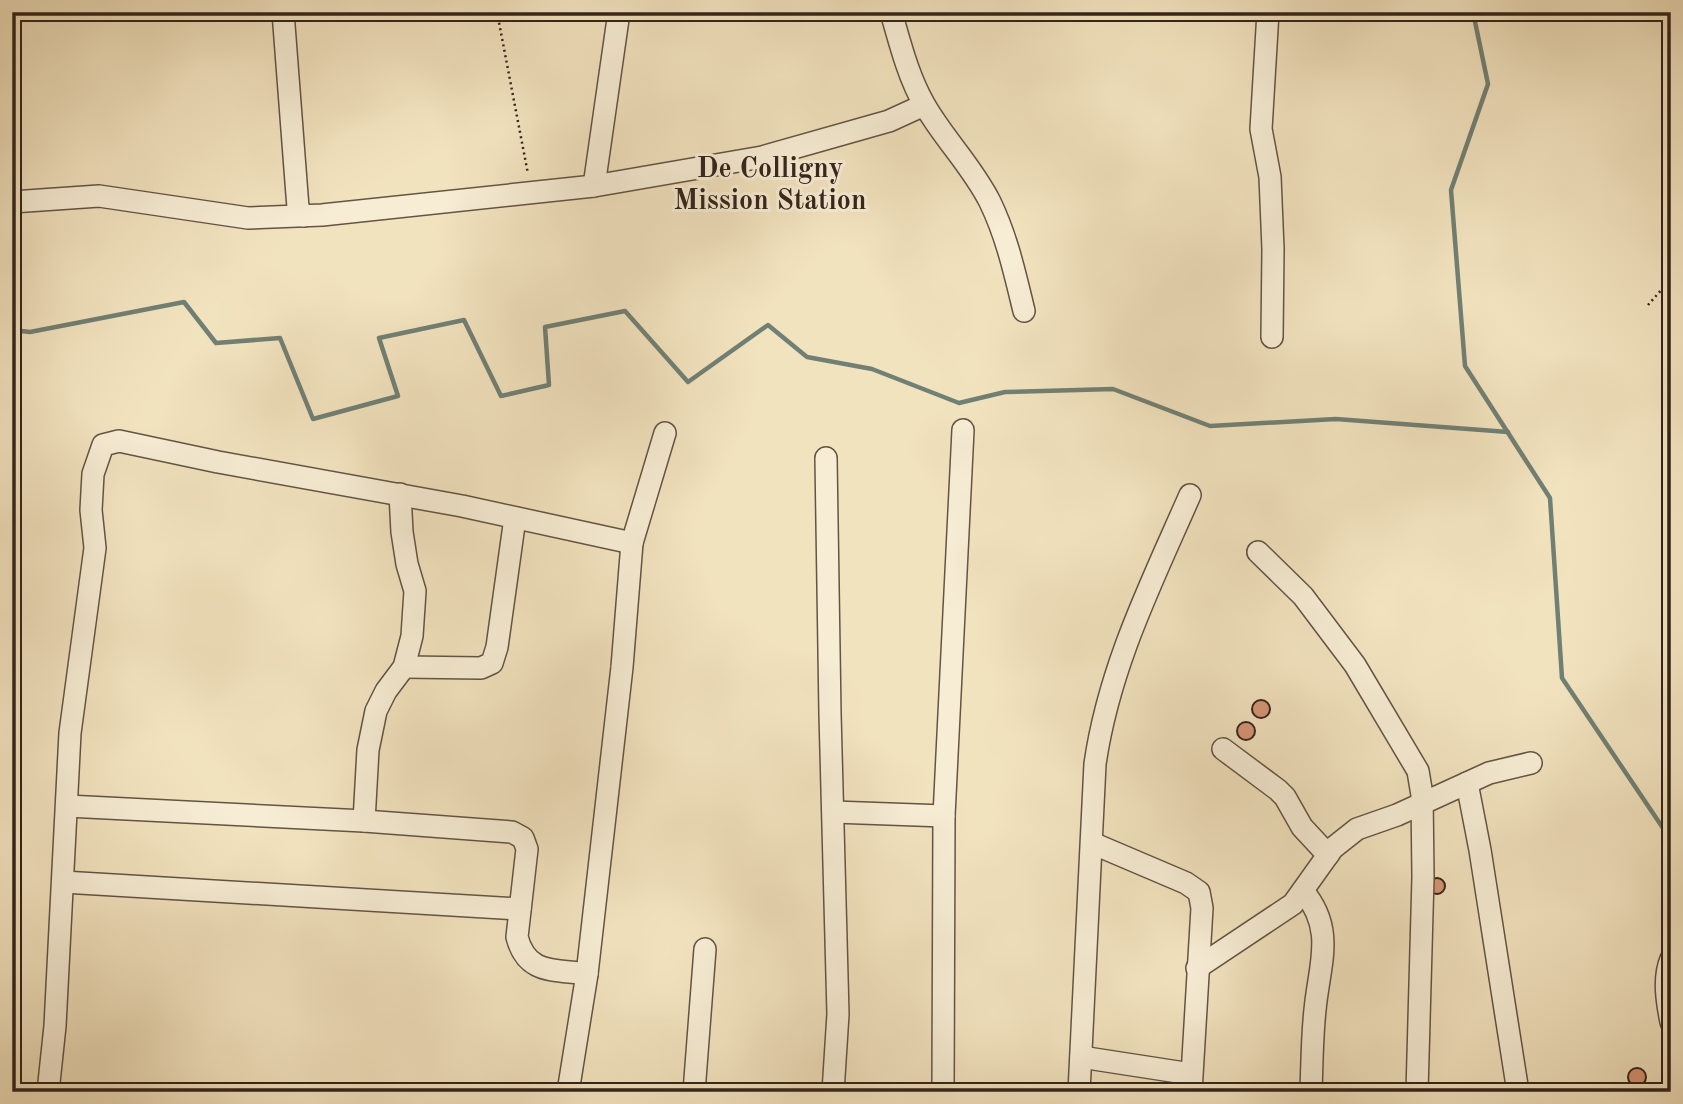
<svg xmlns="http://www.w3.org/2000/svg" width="1683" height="1104" font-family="'Old Standard TT',serif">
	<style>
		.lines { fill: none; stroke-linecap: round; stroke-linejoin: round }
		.stream { stroke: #718074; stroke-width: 4.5 }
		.building { fill: #d89576; stroke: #33241b; stroke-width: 2 }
		.minor-casing { stroke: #635444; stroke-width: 24 }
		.path { stroke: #33241b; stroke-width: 2.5; stroke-dasharray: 2 3.5; stroke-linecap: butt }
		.minor { stroke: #f7edd5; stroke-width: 21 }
		.labels { text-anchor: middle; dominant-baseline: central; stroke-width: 6; stroke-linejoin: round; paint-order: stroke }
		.quarter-label { font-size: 28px; font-weight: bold; fill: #33241b; stroke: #f7edd5 }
	</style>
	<rect width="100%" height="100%" fill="#f2e3bf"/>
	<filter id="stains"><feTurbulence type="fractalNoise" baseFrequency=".00286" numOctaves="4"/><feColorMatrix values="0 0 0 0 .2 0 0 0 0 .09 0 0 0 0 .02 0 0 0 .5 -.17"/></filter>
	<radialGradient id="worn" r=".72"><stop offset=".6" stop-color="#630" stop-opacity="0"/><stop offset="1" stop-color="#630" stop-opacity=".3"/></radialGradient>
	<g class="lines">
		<!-- stream -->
		<g class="stream">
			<path d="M1473,12L1488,84L1451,190L1465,366L1550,498L1562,678L1671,840"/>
			<path d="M12,330L30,332L184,302L216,343L280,338L313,419L398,396L379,338L464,320L501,396L549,385L545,327L625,311L688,382L768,325L807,357L872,369L959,403L1005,392L1113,389L1210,426L1336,419L1508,432"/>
		</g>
	</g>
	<!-- building -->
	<g class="building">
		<circle cx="1261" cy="709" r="9"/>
		<circle cx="1246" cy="731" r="9"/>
		<circle cx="1437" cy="886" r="8"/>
		<circle cx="1637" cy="1077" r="9"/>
	</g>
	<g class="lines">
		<!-- minor casing -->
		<g class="minor-casing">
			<g id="minor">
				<path d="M283,12L297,195L298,207L303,216"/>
				<path d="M891,12C900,43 908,76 924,104C943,138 972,166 990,202C1007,237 1015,274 1024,311"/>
				<path d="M1268,12L1261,129L1270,177L1273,249L1272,337"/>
				<path d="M594,186L619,12"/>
				<path d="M12,202L99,196L248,218L322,215L594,186L762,157L889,121L924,105"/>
				<path d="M826,458L830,714L838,1014L833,1092"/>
				<path d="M1258,552L1303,596L1355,665L1418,771L1422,795L1423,877L1417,1092"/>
				<path d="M404,667L481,668L492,663L497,647L515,518"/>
				<path d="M1223,749L1278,790L1285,797L1302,827L1328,855"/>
				<path d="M1467,783L1480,850L1518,1092"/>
				<path d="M67,806L364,821L512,832L523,838L527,849L517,937C527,975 554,969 587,974"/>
				<path d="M834,812L944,816"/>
				<path d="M364,821L368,750L376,711L386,691L404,667L412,636L415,591L407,564L402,532L400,494"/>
				<path d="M1092,843L1186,883L1199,892L1202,908L1191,1092"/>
				<path d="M63,882L520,909"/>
				<path d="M1303,891C1336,930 1319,965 1315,1010C1312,1037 1312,1065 1311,1092"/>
				<path d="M1671,959C1663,978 1667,1002 1671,1022"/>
				<path d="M1197,968L1293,904L1333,848L1357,829L1397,815L1489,773L1531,763"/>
				<path d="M1081,1057L1191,1074"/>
				<path d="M48,1092L55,1026L70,733L95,548L91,510L93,474L103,445L119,441L218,462L462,506L632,543"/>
				<path d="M568,1092L587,974L622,667L632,543L665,433"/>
				<path d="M694,1092L705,949"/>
				<path d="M943,1092L944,816L963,430"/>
				<path d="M1079,1092L1095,764C1109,667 1151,584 1190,495"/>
			</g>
		</g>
		<!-- path -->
		<g class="path">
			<path d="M497,12L528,174"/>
			<path d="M1648,305L1671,279"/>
		</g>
		<!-- minor -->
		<use href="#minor" class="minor"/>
	</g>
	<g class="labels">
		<!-- quarter labels -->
		<g class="quarter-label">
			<text x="770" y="170">De Colligny<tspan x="770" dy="32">Mission Station</tspan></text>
		</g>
	</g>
	<!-- margin -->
	<rect width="1683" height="1104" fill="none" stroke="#f2e3bf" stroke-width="42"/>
	<rect x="14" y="14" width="1655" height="1076" fill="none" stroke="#33241b" stroke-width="3.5"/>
	<rect x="21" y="21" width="1641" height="1062" fill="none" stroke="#33241b" stroke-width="2"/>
	<rect width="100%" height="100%" filter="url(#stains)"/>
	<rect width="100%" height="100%" fill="url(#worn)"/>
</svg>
